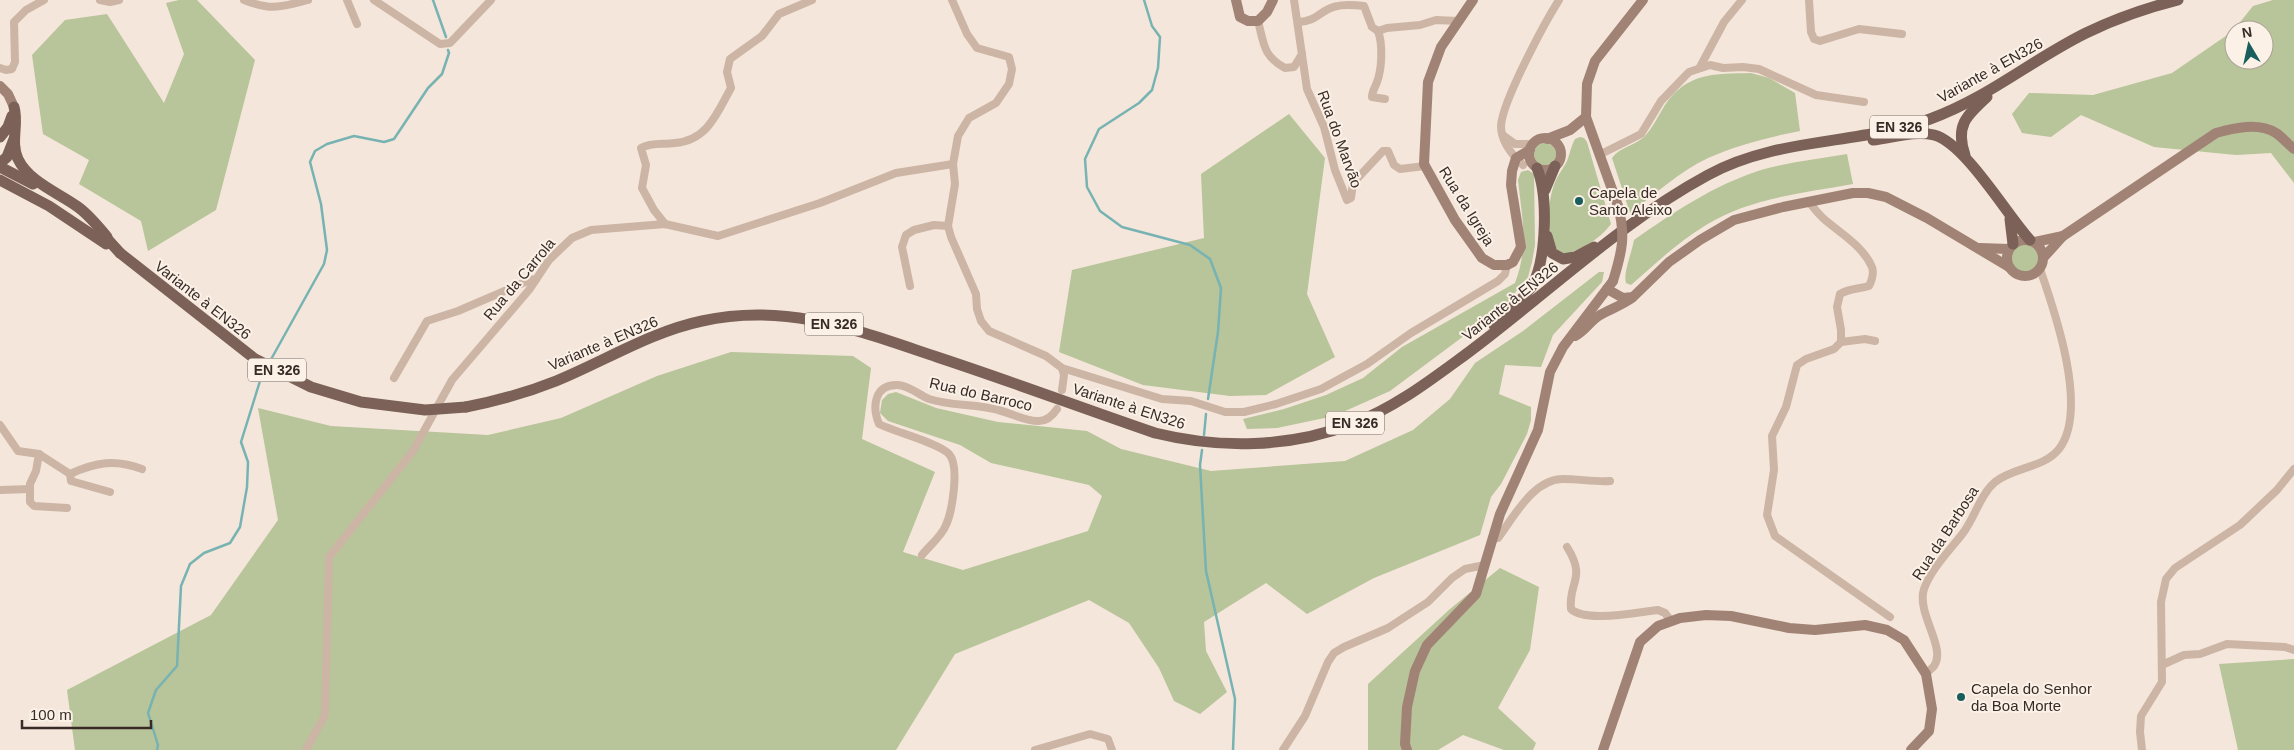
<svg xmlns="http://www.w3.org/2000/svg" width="2294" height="750" font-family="Arial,sans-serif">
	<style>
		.green { fill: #b8c499; fill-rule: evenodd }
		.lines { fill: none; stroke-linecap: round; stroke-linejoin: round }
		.stream { stroke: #77b3b2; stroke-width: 2.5 }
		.street { stroke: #cdb5a5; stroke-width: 8 }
		.secondary { stroke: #a18376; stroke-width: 10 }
		.primary { stroke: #7b6157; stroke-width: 11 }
		.secondary-bridge { stroke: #a18376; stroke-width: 10 }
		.primary-bridge { stroke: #7b6157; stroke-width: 11 }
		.poi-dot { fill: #195d5d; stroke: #fbf1e7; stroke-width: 2 }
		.labels { text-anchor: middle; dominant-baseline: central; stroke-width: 4; stroke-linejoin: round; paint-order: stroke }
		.shield { fill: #fbf1e7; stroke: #726661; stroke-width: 1 }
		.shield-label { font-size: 14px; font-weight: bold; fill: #382b27 }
		.street-label { font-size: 15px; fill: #382b27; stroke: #fbf1e7 }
		.poi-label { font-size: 15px; fill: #382b27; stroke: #fbf1e7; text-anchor: start }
	</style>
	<rect width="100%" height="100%" fill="#f4e6da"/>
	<!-- green -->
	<g class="green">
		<path d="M179,0H197L255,60L216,210L148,251L141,221L79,184L89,160L43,134L32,55L65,20L107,14L164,103L184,54L166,3Z"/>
		<path d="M2273,0H2294V183L2271,153L2236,155L2154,147L2081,115L2051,137L2022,133L2012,114L2029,93L2093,95L2172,73L2233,31L2253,6ZM2234,30H2264V60H2234Z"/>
		<path d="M1751,73L1769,78L1795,93L1800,131C1769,137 1737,145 1708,158C1679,172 1655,194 1630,213L1612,158C1620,147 1634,146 1644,137C1653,128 1658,116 1665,105C1687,72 1715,74 1751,73Z"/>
		<path d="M1289,114L1325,158L1307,294L1335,357L1266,395L1230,396L1143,385L1059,352L1072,270L1204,238L1201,174Z"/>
		<path d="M1580,137L1584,138L1587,142L1611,224C1599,240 1581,250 1562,255C1545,241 1547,204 1554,185C1557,176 1563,169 1567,161C1570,154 1571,146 1575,139Z"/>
		<circle cx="1545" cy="154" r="11"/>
		<path d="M1847,154L1853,184C1804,193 1749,198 1706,225C1678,242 1655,264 1631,285L1626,283C1623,273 1632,252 1634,240C1674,212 1714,185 1761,170C1788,162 1819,159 1847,154Z"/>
		<path d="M1528,170L1534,174L1535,245L1532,262L1528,277L1504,306L1390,391L1334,416L1277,428L1247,429L1243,419L1284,409L1326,395L1363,378L1402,347L1515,283C1529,246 1522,218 1518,180L1521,172Z"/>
		<circle cx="2025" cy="258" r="14"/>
		<path d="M1599,272H1604L1602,282L1553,335L1541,367L1505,365L1499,394L1531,407V420L1527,434L1501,484L1491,497L1480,535L1374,578L1307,614L1266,583L1204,622L1206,651L1227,692L1200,714L1174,701L1159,668L1129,623L1089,600L955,654L896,750H75L67,690L211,615L278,520L258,408L331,426L488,435L561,418L657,376L731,352L853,356L871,368L862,439L935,472L903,552L963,570L1088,531L1102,496L1089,485L991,463L960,445L888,421L880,413L882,400L888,394L896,392L936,408L998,422L1087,431L1121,449L1211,471L1345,461L1413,430L1450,399L1475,363L1523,331Z"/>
		<path d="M1500,568L1539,587L1530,650L1498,708L1536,743L1533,750H1504L1463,735L1438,750H1368V684L1450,609Z"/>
		<path d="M2294,659V750H2238L2219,664Z"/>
	</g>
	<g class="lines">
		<!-- stream -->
		<g class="stream">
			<path d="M433,0L446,37"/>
			<path d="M1144,0L1152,26L1160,37L1158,68L1152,90L1139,103L1099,129L1085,159L1087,187L1100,211L1122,227L1190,245L1210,259L1221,288L1218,332L1208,399"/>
			<path d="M269,363L324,264L327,250L321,204L310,162L315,151L327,144L354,136L384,142L394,139L428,88L442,74L449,53L448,50"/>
			<path d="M1204,435L1206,414"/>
			<path d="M1202,450L1200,465L1206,571L1235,699L1233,750"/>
			<path d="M157,750L158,745L148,713L156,690L177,666L181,586L190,564L204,553L230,543L240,527L247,487L248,462L241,442L260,381L266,368"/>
		</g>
		<!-- street -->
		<g class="street">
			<path d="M100,0L110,2L119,0"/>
			<path d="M244,0C271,11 281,7 308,0"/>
			<path d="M347,0L357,24"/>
			<path d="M374,0L440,44L450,43L491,0"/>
			<path d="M952,0L967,34L977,48L1009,57L1012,69L1009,84L996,103L969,118L958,136L953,164L955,184L948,226L951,237L976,294L977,309L981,321L989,331L1046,356L1062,368L1064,375L1062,390"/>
			<path d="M1294,0L1307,89L1324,127L1335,170L1347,200L1351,198L1353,183L1383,151H1388L1394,165L1400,169L1425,166"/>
			<path d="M1809,0L1811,32L1814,39L1820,41L1859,29L1902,34"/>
			<path d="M1258,21C1264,44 1263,56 1285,68L1294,67L1302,54"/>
			<path d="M1298,22C1326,21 1317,0 1364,6L1372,27L1378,31"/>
			<path d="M1378,31L1387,28L1420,25L1436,20L1459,21"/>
			<path d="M1378,31C1383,44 1382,69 1377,82C1375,88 1372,91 1372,97L1385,99"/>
			<path d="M1700,67L1724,22L1742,0"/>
			<path d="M0,68L6,70L12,69L15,62L14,22L26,10L44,0"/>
			<path d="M1504,136L1515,144H1533"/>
			<path d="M1599,155L1641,134L1661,101L1689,72L1710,65L1723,68L1743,67L1759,69L1816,95L1864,102"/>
			<path d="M1523,165C1512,155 1501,141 1501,126C1502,102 1545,22 1559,0"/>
			<path d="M1808,201C1813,207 1818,214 1824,219C1840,233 1863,246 1872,267C1874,273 1872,280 1869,286C1859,289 1850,288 1840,294L1837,307L1841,330V342L1834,349L1806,359L1797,365L1786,407L1772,436L1774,470L1767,515L1775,536L1890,617"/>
			<path d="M665,224L654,210L642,188L646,165L641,148C652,142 663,145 675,143C708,140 717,113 731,88L727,72L730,59L762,36L779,14L812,0"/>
			<path d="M910,286L902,247L906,235L914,230L934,225L948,226"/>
			<path d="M1841,342L1865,339L1875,341"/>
			<path d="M1062,368L1162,399L1191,401L1225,412H1244L1276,404L1321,389L1367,364L1411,333L1498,281L1505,274L1507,265"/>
			<path d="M394,378L427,321L458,311L530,280L536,279"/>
			<path d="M0,425L18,451L39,454L70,474C96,462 115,459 142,469"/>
			<path d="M39,454L36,471L30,484V502L34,506L67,508"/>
			<path d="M70,474L71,481L110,492"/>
			<path d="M0,490L30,489"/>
			<path d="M1492,538H1498C1514,517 1533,479 1563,479C1579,479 1595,482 1610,481"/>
			<path d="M1567,547C1587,579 1568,582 1571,609C1586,623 1637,612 1658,610L1665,613L1671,621"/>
			<path d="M922,555C929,546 942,536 946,525C952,512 960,466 949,454C939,443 895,432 879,424C872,407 874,384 898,385C910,386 919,395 929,399C951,406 976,404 998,410C1011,413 1026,422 1039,421C1047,421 1053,415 1057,409"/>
			<path d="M2162,665L2184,655L2200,654L2227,644L2285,647L2294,650"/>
			<path d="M1926,674C1928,671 1932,669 1934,666C1947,648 1916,613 1924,589C1931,569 1950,550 1963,533C1975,517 1980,495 1995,482C2014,467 2044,468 2059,449C2089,410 2055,312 2040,269"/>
			<path d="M306,750L325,715L329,557L413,451L452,380L529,290L549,260L572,238L591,230L665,224L718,236L820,203L896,173L953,164"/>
			<path d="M1035,750L1090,734L1108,739L1112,750"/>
			<path d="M1283,750L1305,716L1328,662L1334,653L1344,647L1388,628L1411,613L1428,602L1452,578L1465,569L1485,565"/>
			<path d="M2142,750L2140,732L2141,716L2162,682L2161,602L2166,579L2175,568L2240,525L2277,490L2294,469"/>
		</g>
		<!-- secondary -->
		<g class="secondary">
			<path d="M1236,0L1240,17L1248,21H1258L1267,12L1273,0"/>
			<path d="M1473,0L1441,47L1428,82L1424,164L1455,220L1482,258L1494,265H1507L1513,262L1521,247L1511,185L1512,171L1516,158L1530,150"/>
			<path d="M0,86L8,94L14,107"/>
			<circle cx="1545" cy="154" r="16"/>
			<path d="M1547,139L1570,130L1586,117"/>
			<path d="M1618,206L1586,117L1587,84L1595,61L1643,0"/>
			<circle cx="2025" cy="258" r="18"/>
			<path d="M2035,242L2063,236"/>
			<path d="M1980,248L2009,249"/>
			<path d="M2044,257L2063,236L2216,133C2234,128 2258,122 2276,133C2282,137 2288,144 2294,149"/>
			<path d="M1607,289L1623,298L1633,297L1669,262L1700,240L1734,220L1783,207L1853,193H1868L1886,197L1927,218L2009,267"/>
			<path d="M1575,336C1585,331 1590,321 1600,315C1611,309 1622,305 1632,298"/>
			<path d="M1407,750L1405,744L1407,707L1415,671L1427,645L1476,594L1500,514L1538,430L1550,372L1563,347L1613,281"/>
			<path d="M1603,750L1640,642L1658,626L1680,618L1706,615L1731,616L1789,628L1815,630L1865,625L1887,630L1904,640L1926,674L1932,709L1929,731L1911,750"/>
		</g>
		<!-- primary -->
		<g class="primary">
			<path d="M14,107C19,124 10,142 18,159C29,182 59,193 78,207C89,215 98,226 107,237"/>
			<path d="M0,137L8,127L12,116"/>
			<path d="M1873,140C1891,138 1916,130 1934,135C1965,143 2007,215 2030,240"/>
			<path d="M1965,155C1955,126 1966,116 1987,97"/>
			<path d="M0,163L7,157L14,139"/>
			<path d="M0,167L33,184"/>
			<path d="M0,180L49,206L106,244"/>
			<path d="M1545,190L1555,166"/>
			<path d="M2010,219L2013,244"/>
			<path d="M101,232L120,253"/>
			<path d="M1547,236L1552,253L1563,259L1575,257L1594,247"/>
			<path d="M1494,325C1506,311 1523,301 1532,286C1547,259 1548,195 1537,168"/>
			<path d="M466,407C497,401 526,393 556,381C605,361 650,332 702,321C787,302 859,331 937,357C1010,381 1082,408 1155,433C1220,449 1289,448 1352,424C1395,408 1432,379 1469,352C1548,293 1621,222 1708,175C1777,137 1858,145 1930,119C1988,98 2033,59 2086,33C2115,19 2146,8 2178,0"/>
		</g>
		<!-- secondary-bridge -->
		<path class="secondary-bridge" d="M1613,281C1622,252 1626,236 1618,206"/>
		<!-- primary-bridge -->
		<path class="primary-bridge" d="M120,253L255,359L311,387L361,402L425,410L466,407"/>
	</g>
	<!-- markers -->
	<g class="poi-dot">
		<circle cx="1579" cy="201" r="5"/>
		<circle cx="1961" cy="697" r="5"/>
	</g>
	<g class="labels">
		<!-- shield labels -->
		<g class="shield">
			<rect x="1870" y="115.5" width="58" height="23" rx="4"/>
			<rect x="805" y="312.5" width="58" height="23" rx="4"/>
			<rect x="248" y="358.5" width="58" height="23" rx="4"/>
			<rect x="1326" y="411.5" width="58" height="23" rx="4"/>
		</g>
		<g class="shield-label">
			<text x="1899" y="127">EN 326</text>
			<text x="834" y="324">EN 326</text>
			<text x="277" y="370">EN 326</text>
			<text x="1355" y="423">EN 326</text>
		</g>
		<!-- street labels -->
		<g class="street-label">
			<text transform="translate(1990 70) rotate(-29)">Variante à EN326</text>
			<text transform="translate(1340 139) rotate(70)">Rua do Marvão</text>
			<text transform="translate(1467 206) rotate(58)">Rua da Igreja</text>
			<text transform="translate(519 279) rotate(-50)">Rua da Carrola</text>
			<text transform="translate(203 300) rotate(38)">Variante à EN326</text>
			<text transform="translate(1510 301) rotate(-38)">Variante à EN326</text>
			<text transform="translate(603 343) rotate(-23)">Variante à EN326</text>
			<text transform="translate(981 394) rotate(13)">Rua do Barroco</text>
			<text transform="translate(1129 406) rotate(18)">Variante à EN326</text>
			<text transform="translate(1945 533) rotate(-57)">Rua da Barbosa</text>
		</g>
		<!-- poi labels -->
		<g class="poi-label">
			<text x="1589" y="192">Capela de<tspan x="1589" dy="17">Santo Aleixo</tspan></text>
			<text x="1971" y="688">Capela do Senhor<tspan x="1971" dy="17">da Boa Morte</tspan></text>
		</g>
	</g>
	<!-- north arrow -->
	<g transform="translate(2249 45) rotate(351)"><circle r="24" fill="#fbf1e7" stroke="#ada29a"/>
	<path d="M0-4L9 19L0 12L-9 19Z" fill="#195d5d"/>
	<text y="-8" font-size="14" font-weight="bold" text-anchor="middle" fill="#382b27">N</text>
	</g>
	<!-- scale -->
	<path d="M22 720v8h129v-8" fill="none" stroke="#382b27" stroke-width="2.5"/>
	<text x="30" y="720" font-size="15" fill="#382b27" stroke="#fbf1e7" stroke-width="4" paint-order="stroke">100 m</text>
</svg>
